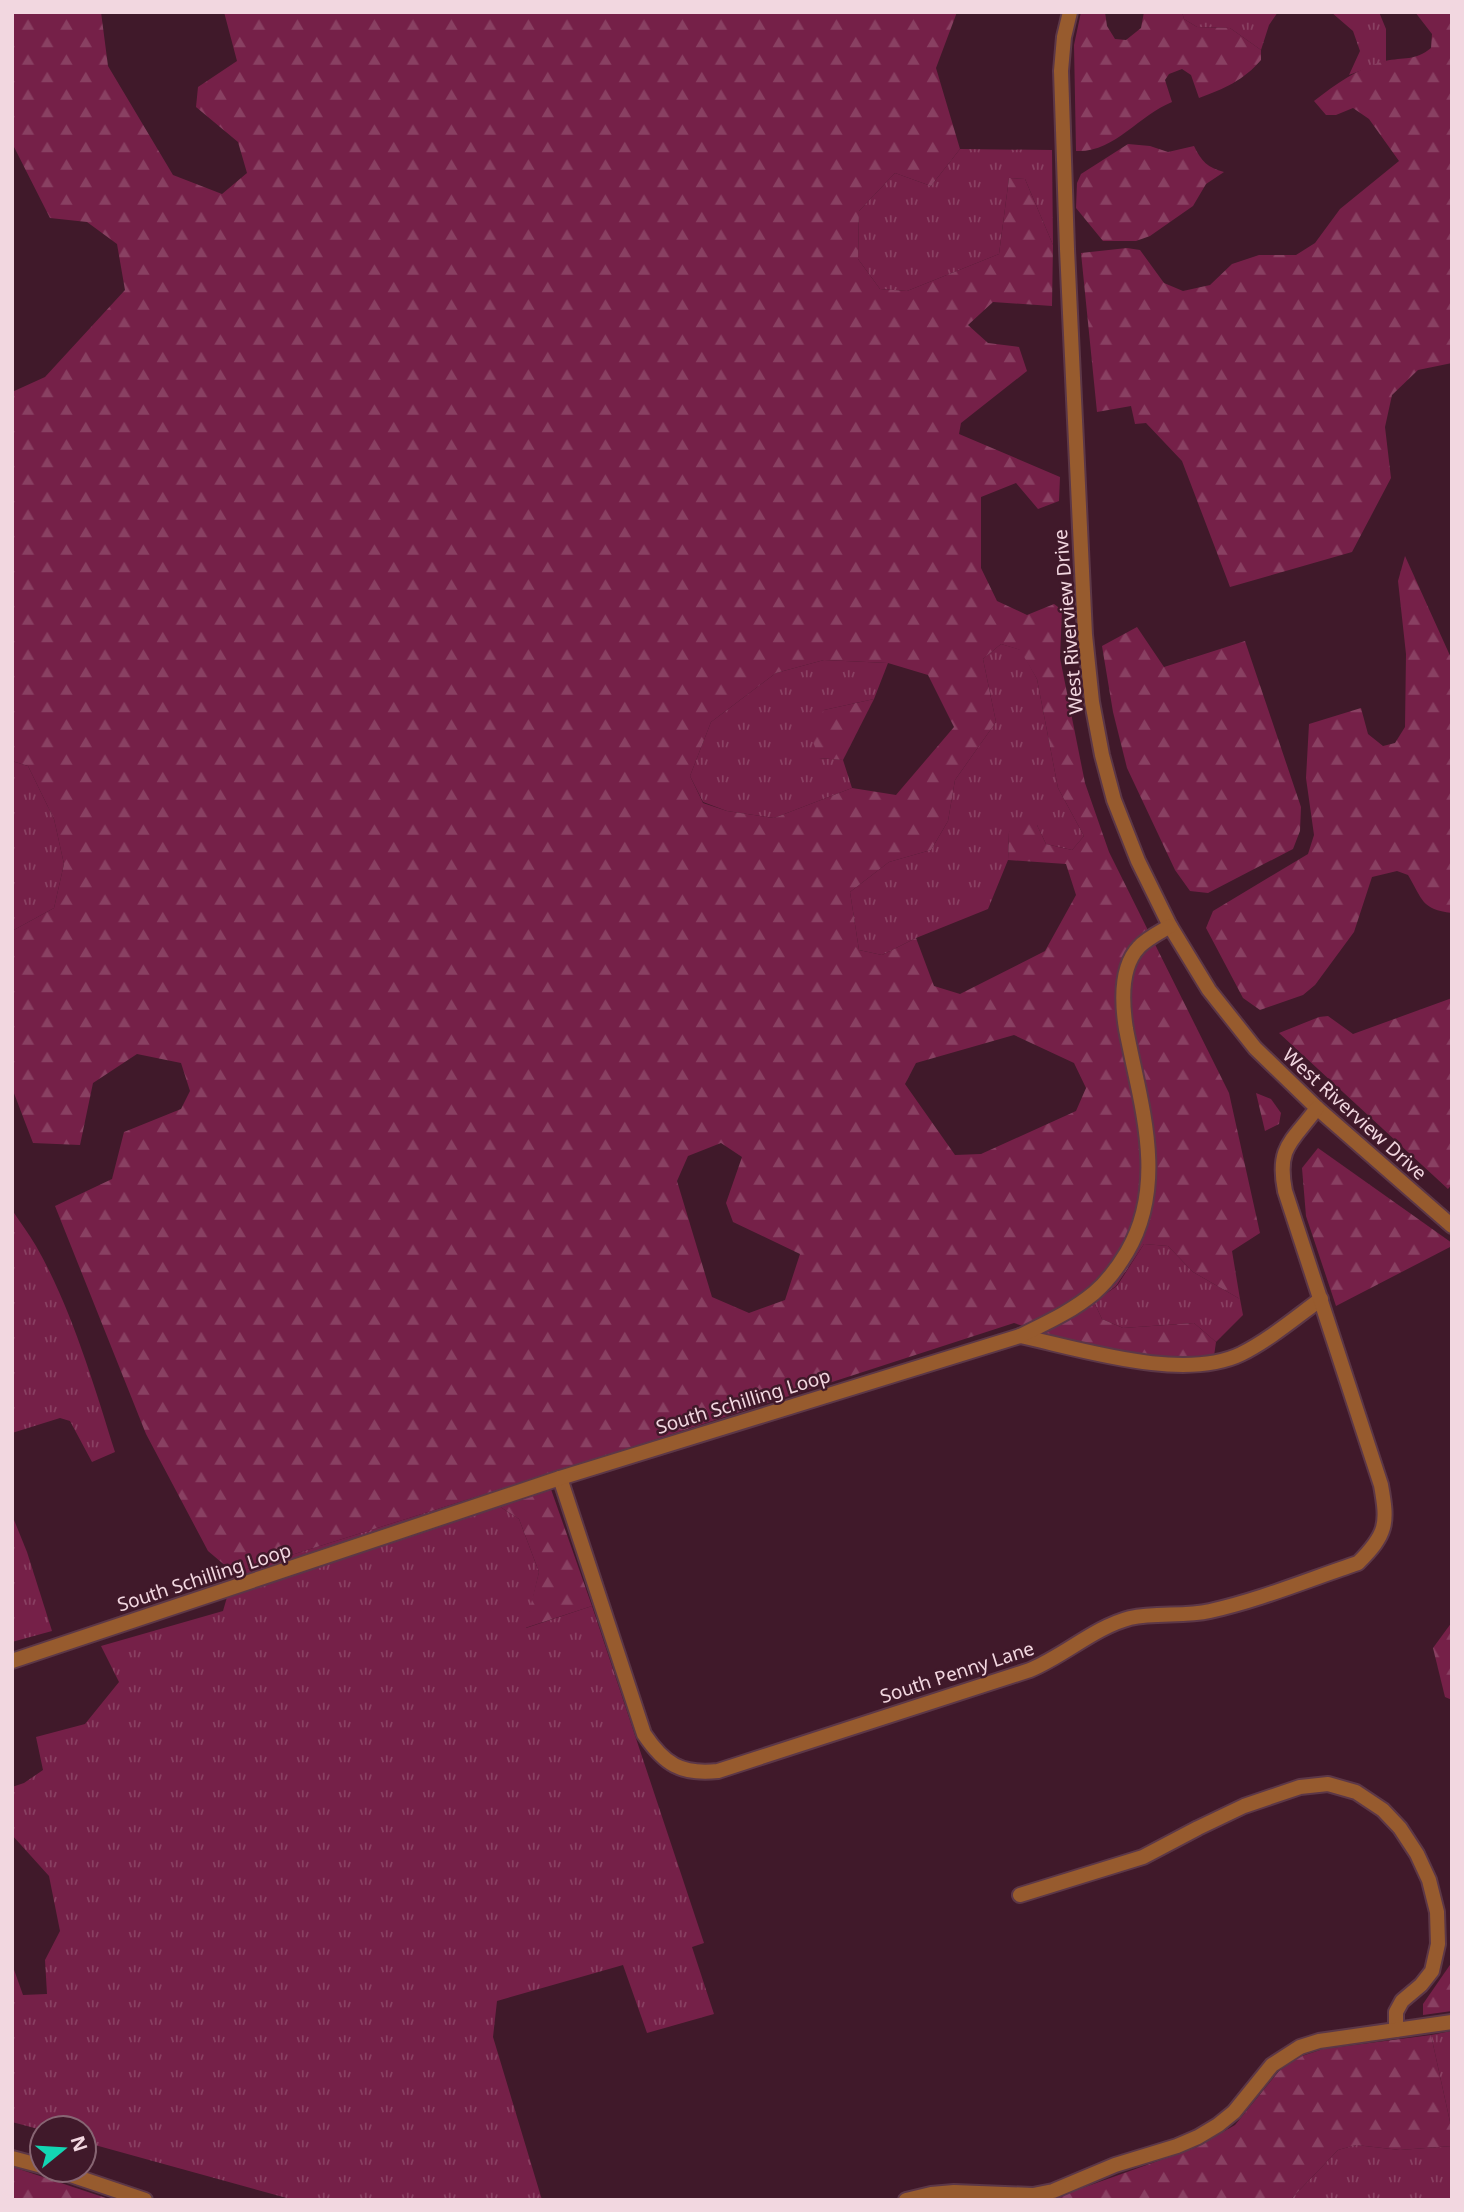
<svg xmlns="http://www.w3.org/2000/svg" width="1464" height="2212" font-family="'Noto Sans',sans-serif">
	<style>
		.grass { fill: url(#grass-tufts) }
		.forest { fill: url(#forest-firs); fill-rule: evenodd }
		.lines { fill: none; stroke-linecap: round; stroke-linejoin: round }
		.minor-casing { stroke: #5c3747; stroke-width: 18 }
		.minor { stroke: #975b2e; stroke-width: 14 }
		.labels { text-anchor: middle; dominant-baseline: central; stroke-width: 5; stroke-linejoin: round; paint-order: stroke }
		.street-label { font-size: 19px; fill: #f2d7e0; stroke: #40192a }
	</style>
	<defs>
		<pattern id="grass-tufts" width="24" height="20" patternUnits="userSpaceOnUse" patternTransform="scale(1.75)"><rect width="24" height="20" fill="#752048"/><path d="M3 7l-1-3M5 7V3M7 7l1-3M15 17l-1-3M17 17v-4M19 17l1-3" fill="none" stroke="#894062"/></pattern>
		<pattern id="forest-firs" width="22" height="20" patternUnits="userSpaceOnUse" patternTransform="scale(1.75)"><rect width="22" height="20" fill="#752048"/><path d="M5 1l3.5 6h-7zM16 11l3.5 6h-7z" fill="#894062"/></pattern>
	</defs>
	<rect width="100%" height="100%" fill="#40192a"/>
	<!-- grass -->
	<g class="grass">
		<path d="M1182,12H1278L1269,25L1261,50L1230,28L1197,27L1184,19Z"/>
		<path d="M1331,12H1379L1386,29V61L1349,75L1360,51L1353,31Z"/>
		<path d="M960,149L1052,150L1053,245L1025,179L1009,178L999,254L907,291L880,289L858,259L859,211L895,173L931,186Z"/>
		<path d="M1001,644L1021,650L1037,679L1058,788L1084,836L1072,850L1046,844L1037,825L1009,832L1008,860L988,909L916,938L882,955L859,950L850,892L889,862L931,850L948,821L955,780L996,722L983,659Z"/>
		<path d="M824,660L888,663L874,699L824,710L819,758L843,760L852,788L774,818L727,811L703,802L690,776L711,722L776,673Z"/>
		<path d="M12,761L28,766L54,819L64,864L54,908L12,931Z"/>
		<path d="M12,1210C20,1222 29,1234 36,1246C71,1307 94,1385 115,1452L92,1462L70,1421L60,1418L12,1433Z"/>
		<path d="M1144,1244L1168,1246L1193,1272L1240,1299L1243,1315L1216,1342L1194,1323L1123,1328L1102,1319L1094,1302L1117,1286Z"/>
		<path d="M482,1495L519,1519L539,1572L526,1628L592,1606L704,1943L692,1947L714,2014L647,2033L623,1965L497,2001L493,2037L542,2200H294L84,2142V2128H42V2130L12,2122V1964L23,1995L47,1994L45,1960L60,1931L49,1876L12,1835V1787L24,1783L43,1770L36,1737L85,1724L119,1682L101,1646L223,1611L234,1573Z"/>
		<path d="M12,1515L27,1552L52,1631L12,1642Z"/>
		<path d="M1451,2031L1452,2036V2131L1431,2035Z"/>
		<path d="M1356,2145L1400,2150L1452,2146V2200H1290L1338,2150Z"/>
	</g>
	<!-- forest -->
	<g class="forest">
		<path d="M12,12H101L108,66L173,175L222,194L247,173L238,142L196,107L198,87L237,61L224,12H957L936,68L960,149L931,186L895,173L859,211L858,259L880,289L907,291L999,254L1009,178L1025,179L1053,245L1052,306L993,302L968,325L988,343L1019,347L1027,371L961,423L959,434L1060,477L1059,501L1038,509L1016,483L981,497V568L997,601L1027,615L1054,604L1062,610L1060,658L1085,783L1109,852L1229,1093L1260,1233L1232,1251L1240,1299L1193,1272L1168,1246L1144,1244L1116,1286L1094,1302L1102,1319L1123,1328L1194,1323L1216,1342L1214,1356L1163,1358L1066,1340L1014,1323L546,1475L592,1606L525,1628L539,1572L519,1519L482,1495L234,1573L208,1551L146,1434L55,1206L112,1179L124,1132L181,1109L190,1091L181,1063L137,1054L93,1083L80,1145L33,1143L12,1088V931L54,908L64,864L54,819L28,766L12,761V392L45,377L125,290L117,244L87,222L50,218L12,143ZM1001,644L1020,650L1037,679L1058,788L1084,836L1072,850L1046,844L1037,825L1020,820L1009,832L1008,860L1066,864L1076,895L1045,951L960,994L934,986L916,938L882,955L859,950L850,892L889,862L931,850L948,821L955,780L996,722L983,659ZM824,660L888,663L928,675L954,727L896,795L852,788L774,818L727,811L703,803L690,776L711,722L776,673ZM1014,1035L1074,1063L1086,1088L1076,1111L981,1154L955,1155L905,1084L916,1063ZM721,1143L742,1157L726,1203L733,1222L800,1254L785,1300L749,1313L712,1297L677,1181L688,1156Z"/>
		<path d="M1081,12H1105L1107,26L1115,39L1126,40L1141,28L1144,12H1182L1184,19L1197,27L1230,28L1261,50V60C1244,80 1224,89 1199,98L1191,75L1182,69L1169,74L1165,80L1172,102C1139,115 1114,153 1076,151L1074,45Z"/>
		<path d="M1415,12H1452V363L1418,370L1392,395L1385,427L1391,478L1352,552L1230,587L1182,461L1146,423L1135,424L1131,406L1097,412L1081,253L1127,248L1140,250L1164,283L1183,291L1210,285L1232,264L1259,255H1296L1315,243L1340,209L1399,161L1369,119L1353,108L1336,115H1326L1314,101C1336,84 1358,68 1385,61C1404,57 1415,61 1431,48L1432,34Z"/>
		<path d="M1128,144L1150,146L1168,152L1194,146C1201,161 1208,168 1224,172L1206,184L1193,206L1150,236L1136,241H1103L1076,208L1077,183L1081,174Z"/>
		<path d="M1405,556L1452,660V913C1421,909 1423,900 1408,875L1397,871L1372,877L1354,932L1315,985L1303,995L1260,1010L1243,998L1206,928L1213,911L1308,854L1314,835L1306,778L1309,724L1361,708L1368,734L1383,746L1395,743L1405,727L1406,654L1398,581Z"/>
		<path d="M1137,627L1164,667L1245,641L1301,807L1300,831L1293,849L1208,893L1190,891L1175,870L1127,768L1113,712L1102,646Z"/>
		<path d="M874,699L843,760L819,758L809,731L824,710Z"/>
		<path d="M1452,998V1184L1448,1189L1279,1033L1319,1017L1328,1016L1353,1034Z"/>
		<path d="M1256,1093L1271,1099L1281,1113L1279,1124L1265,1131Z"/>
		<path d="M1318,1148L1452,1243V1246L1336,1306L1306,1216L1302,1168Z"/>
		<path d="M1452,1622V1700L1445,1697L1433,1648Z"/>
		<path d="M1452,1962V2011L1423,2015V2004Z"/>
		<path d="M1431,2035L1452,2131V2146L1400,2150L1356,2145L1338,2150L1290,2200H1043L1057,2197L1197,2147L1235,2125L1279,2071L1299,2057L1323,2049Z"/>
		<path d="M12,2168H16L112,2200H12Z"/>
	</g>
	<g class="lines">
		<!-- minor casing -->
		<g class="minor-casing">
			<g id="minor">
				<path d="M1070,12L1064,37L1061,71L1067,249L1085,635L1092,702L1102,755L1114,800L1138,861L1170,926L1209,990L1255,1048L1317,1108L1452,1226"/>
				<path d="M1020,1336C1081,1349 1183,1382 1241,1354C1269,1340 1295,1318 1321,1299"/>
				<path d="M560,1478L644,1734C664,1764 681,1775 718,1771L1030,1670C1064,1656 1095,1627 1130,1618C1156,1612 1184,1617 1210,1611C1260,1600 1310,1579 1358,1563C1387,1534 1388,1524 1381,1485L1285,1191C1276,1146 1293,1141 1317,1108"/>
				<path d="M12,1661L560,1478L1020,1336C1046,1323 1071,1312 1094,1293C1107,1282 1118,1267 1127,1252C1168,1182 1140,1103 1126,1029C1122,1004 1120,967 1139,947C1146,939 1160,932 1170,926"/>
				<path d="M1020,1895L1143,1857L1198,1828L1244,1806L1300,1787L1328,1784L1356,1792L1383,1810L1400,1828L1417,1854L1429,1880L1437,1912L1438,1944L1432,1971L1421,1985L1402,2001L1396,2012V2030"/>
				<path d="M12,2158L42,2166"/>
				<path d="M56,2170L145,2200"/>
				<path d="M906,2200L931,2194L954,2192L1033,2195L1053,2191L1115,2165L1177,2146L1198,2137L1218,2125L1234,2112L1272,2065L1300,2047L1319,2041L1452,2022"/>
			</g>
		</g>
		<!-- minor -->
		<use href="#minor" class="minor"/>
	</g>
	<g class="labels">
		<!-- street labels -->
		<g class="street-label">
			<text transform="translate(1068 622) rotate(-95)">West Riverview Drive</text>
			<text transform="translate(1355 1114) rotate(42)">West Riverview Drive</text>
			<text transform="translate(743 1401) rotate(-17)">South Schilling Loop</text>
			<text transform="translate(204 1577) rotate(-18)">South Schilling Loop</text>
			<text transform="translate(957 1672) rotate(-18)">South Penny Lane</text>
		</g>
	</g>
	<!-- border -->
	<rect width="1464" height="2212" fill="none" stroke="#f2d7e0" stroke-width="28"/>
	<!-- north arrow -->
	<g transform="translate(63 2149) rotate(72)"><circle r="33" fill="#40192a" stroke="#876573" stroke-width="2"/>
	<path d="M0-5L12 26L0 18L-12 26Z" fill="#13d5b3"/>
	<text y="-10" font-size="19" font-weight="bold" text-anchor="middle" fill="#f2d7e0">N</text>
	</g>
</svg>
